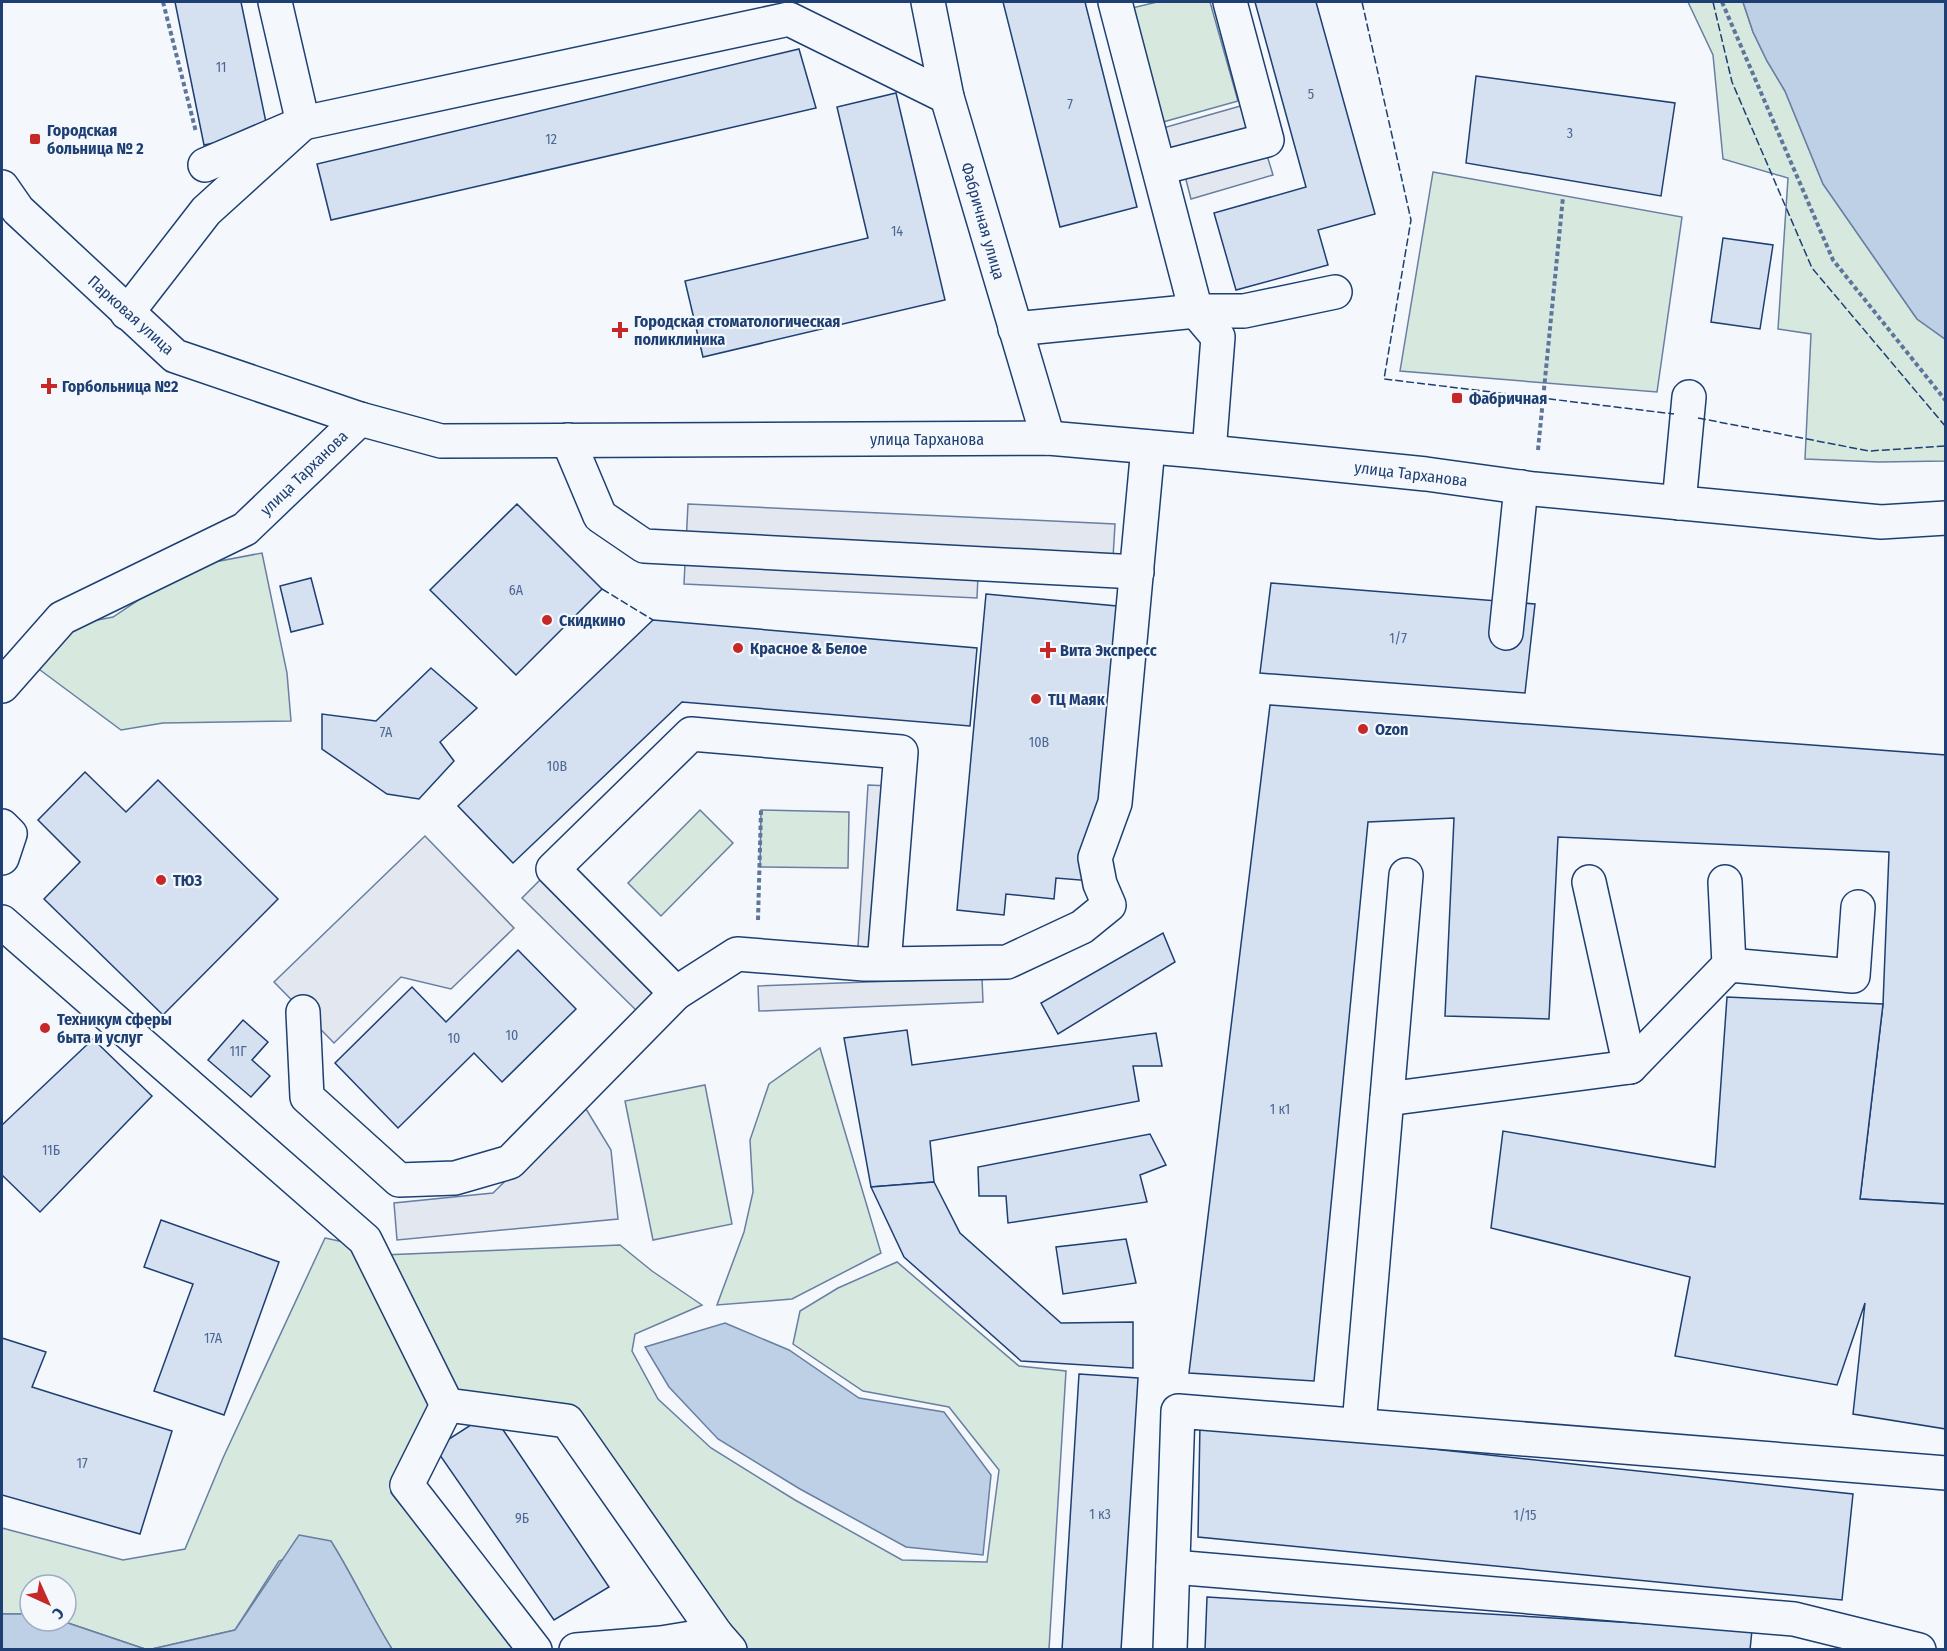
<svg xmlns="http://www.w3.org/2000/svg" width="1947" height="1651" font-family="'Fira Sans Condensed',sans-serif">
	<style>
		.green { fill: #d7e8df; stroke: #687fa3; stroke-width: 1.5 }
		.parking { fill: #e3e8f0; stroke: #687fa3; stroke-width: 1.5 }
		.water { fill: #bed0e5; stroke: #687fa3; stroke-width: 1.5 }
		.building { fill: #d5e0f0; stroke: #1d3f73; stroke-width: 1.5 }
		.lines { fill: none; stroke-linecap: round; stroke-linejoin: round }
		.minor-casing { stroke: #1d3f73; stroke-width: 36 }
		.major-casing { stroke: #1d3f73; stroke-width: 36 }
		.path { stroke: #5e769c; stroke-width: 4; stroke-dasharray: 4.5 3; stroke-linecap: butt }
		.minor { stroke: #f4f7fb; stroke-width: 33 }
		.major { stroke: #f4f7fb; stroke-width: 33 }
		.fence { stroke: #1d3f73; stroke-width: 1.5; stroke-dasharray: 8 3; stroke-linecap: butt }
		.poi-dot { fill: #c62828; stroke: #f4f7fb; stroke-width: 2 }
		.labels { text-anchor: middle; dominant-baseline: central; stroke-width: 4.5; stroke-linejoin: round; paint-order: stroke }
		.number-label { font-size: 14px; fill: #4b6792 }
		.poi-label { font-size: 16px; font-weight: bold; fill: #1d3f73; stroke: #f4f7fb; text-anchor: start }
		.street-label { font-size: 16px; fill: #1d3f73; stroke: #f4f7fb }
	</style>
	<rect width="100%" height="100%" fill="#f4f7fb"/>
	<!-- green -->
	<g class="green">
		<path d="M1157,2H1210L1238,101L1163,122L1132,8Z"/>
		<path d="M1688,2H1743L1753,32L1767,61L1785,91L1823,184L1917,319L1945,339V461L1879,462L1805,459L1811,334L1778,329L1788,178L1723,159L1713,55Z"/>
		<path d="M1433,172L1682,217L1657,392L1400,371Z"/>
		<path d="M262,553L287,673L291,721L163,723L121,730L32,664L72,625L113,617L188,567Z"/>
		<path d="M700,810L733,843L661,916L628,883Z"/>
		<path d="M761,810L849,812L848,868L760,867Z"/>
		<path d="M820,1048L881,1253L792,1299L717,1305L744,1232L753,1192L750,1140L769,1084Z"/>
		<path d="M705,1085L732,1224L653,1240L625,1101Z"/>
		<path d="M325,1238L353,1244L431,1403L391,1493L522,1649H392C370,1614 353,1576 331,1542L279,1561L235,1630L152,1649H145L62,1621H66V1585H30V1614H2V1528L123,1560L185,1549L223,1458Z"/>
		<path d="M620,1245L652,1271L702,1305L635,1334L632,1351L658,1399L711,1448L795,1500L902,1560L987,1562L999,1470L949,1407L863,1391L793,1344L800,1311L838,1288L897,1262L1019,1366L1066,1371L1049,1649H747L728,1627L570,1414L458,1395L383,1255Z"/>
	</g>
	<!-- parking -->
	<g class="parking">
		<path d="M1244,105L1251,128L1169,151L1163,128Z"/>
		<path d="M1266,152L1273,175L1191,199L1185,176Z"/>
		<path d="M688,504L1115,524L1113,558L979,552L977,598L684,584Z"/>
		<path d="M868,785L890,786L880,949L858,947Z"/>
		<path d="M425,836L514,928L451,989L401,977L334,1043L274,982Z"/>
		<path d="M542,878L661,994L641,1015L522,898Z"/>
		<path d="M982,978L983,1002L759,1011L758,986Z"/>
		<path d="M583,1104L611,1150L618,1219L397,1240L394,1203L493,1193Z"/>
	</g>
	<!-- water -->
	<g class="water">
		<path d="M1743,2H1945V339L1917,319L1823,184L1785,91L1767,61L1753,32Z"/>
		<path d="M725,1323L789,1350L859,1398L944,1412L991,1475L983,1555L906,1547L800,1489L718,1439L669,1387L645,1347Z"/>
		<path d="M299,1535L331,1541C353,1576 370,1614 392,1649H152L235,1630Z"/>
		<path d="M2,1614H30V1621H62L145,1649H2Z"/>
	</g>
	<!-- building -->
	<g class="building">
		<path d="M175,2H241L268,132L204,145Z"/>
		<path d="M1003,2H1085L1137,207L1060,227Z"/>
		<path d="M1255,2H1316L1375,214L1318,230L1328,265L1236,290L1214,213L1306,187Z"/>
		<path d="M799,49L816,108L331,220L317,164Z"/>
		<path d="M1476,76L1675,103L1661,196L1466,163Z"/>
		<path d="M896,93L945,300L703,357L685,281L868,238L837,107Z"/>
		<path d="M1723,238L1773,245L1760,329L1711,322Z"/>
		<path d="M517,504L602,589L516,675L430,590Z"/>
		<path d="M311,578L323,624L291,632L280,586Z"/>
		<path d="M1271,583L1535,604L1525,693L1260,673Z"/>
		<path d="M986,594L1117,606L1092,881L1056,878L1054,899L1006,894L1004,915L957,910Z"/>
		<path d="M653,620L977,648L970,726L682,702L513,863L458,806Z"/>
		<path d="M431,668L477,708L440,742L454,761L419,799L387,794L322,749V714L376,721Z"/>
		<path d="M1270,705L1946,755V1204L1860,1199L1883,1004L1889,852L1558,837L1549,1019L1445,1016L1454,818L1368,822L1314,1381L1189,1373Z"/>
		<path d="M85,772L126,812L158,780L278,899L163,1015L44,899L80,862L38,820Z"/>
		<path d="M1163,933L1175,962L1058,1034L1041,1003Z"/>
		<path d="M518,950L576,1009L502,1082L474,1053L398,1128L335,1063L412,987L446,1022Z"/>
		<path d="M1727,997L1883,1004L1860,1199L1946,1204V1429L1853,1414L1865,1303L1837,1385L1675,1356L1690,1277L1491,1228L1503,1131L1715,1167Z"/>
		<path d="M243,1020L268,1042L252,1060L270,1076L251,1097L208,1060Z"/>
		<path d="M907,1030L912,1065L1156,1033L1162,1066H1133L1139,1101L930,1141L934,1182L871,1187L844,1038Z"/>
		<path d="M93,1039L152,1096L40,1212L2,1175V1125Z"/>
		<path d="M1150,1134L1166,1165L1140,1175L1147,1202L1008,1223L1006,1196H979L978,1167Z"/>
		<path d="M934,1182L960,1233L1061,1323L1133,1322V1368L1021,1361L904,1257L871,1187Z"/>
		<path d="M161,1220L279,1262L224,1415L154,1391L193,1284L144,1267Z"/>
		<path d="M1126,1239L1136,1283L1063,1294L1056,1247Z"/>
		<path d="M2,1338L46,1352L32,1387L172,1431L140,1534L2,1495Z"/>
		<path d="M1079,1374L1138,1378L1121,1650H1062Z"/>
		<path d="M491,1412L609,1587L554,1620L435,1448Z"/>
		<path d="M1200,1424L1853,1494L1842,1600L1198,1537Z"/>
		<path d="M1207,1597L1752,1630L1750,1650H1205Z"/>
	</g>
	<g class="lines">
		<!-- minor casing -->
		<g class="minor-casing">
			<g id="minor">
				<path d="M928,2L947,97L1048,438"/>
				<path d="M205,165L303,123L789,19L947,97"/>
				<path d="M1160,168L1267,140L1230,2"/>
				<path d="M1196,311L1218,337L1209,452"/>
				<path d="M1196,311H1244L1335,292"/>
				<path d="M127,313L206,211L303,123L275,2"/>
				<path d="M1015,329L1196,311L1115,2"/>
				<path d="M568,440L600,516L644,546L1137,572"/>
				<path d="M1679,503L1689,397"/>
				<path d="M1506,633L1521,487"/>
				<path d="M2,686L62,618L245,529L360,419"/>
				<path d="M2,826L10,834L2,858"/>
				<path d="M1589,882L1630,1067"/>
				<path d="M2,922L365,1240L447,1405L567,1421L716,1634L730,1650"/>
				<path d="M884,964L901,752L691,734L553,869L676,993L737,954L864,964H884L1007,962L1082,927L1109,905L1100,884L1095,858L1115,803L1148,447"/>
				<path d="M1729,965L1853,976L1858,907"/>
				<path d="M303,1012L307,1097L399,1180L455,1178L510,1162L676,993"/>
				<path d="M1387,1099L1630,1067L1729,965L1725,882"/>
				<path d="M447,1405L407,1485L535,1650"/>
				<path d="M1359,1425L1406,875"/>
				<path d="M1173,1567L1794,1619L1919,1650"/>
				<path d="M576,1650L661,1643L716,1634"/>
				<path d="M1170,1650L1178,1411L1946,1473"/>
			</g>
		</g>
		<!-- major casing -->
		<g class="major-casing">
			<path id="major" d="M2,187L18,210L175,356L360,419L441,441L1048,438L1209,452L1426,474L1534,489L1881,522L1946,518"/>
		</g>
		<!-- path -->
		<g class="path">
			<path d="M163,2L196,132"/>
			<path d="M1722,2L1833,260L1946,401"/>
			<path d="M1538,450L1563,197"/>
			<path d="M758,920L761,810"/>
		</g>
		<!-- minor -->
		<use href="#minor" class="minor"/>
		<!-- major -->
		<use href="#major" class="major"/>
		<!-- fence -->
		<g class="fence">
			<path d="M1362,2L1411,220L1384,379L1674,414"/>
			<path d="M1713,2L1732,82L1812,268L1946,427"/>
			<path d="M1698,418L1869,451L1946,446"/>
			<path d="M602,589L653,620"/>
		</g>
	</g>
	<!-- markers -->
	<g class="poi-dot">
		<rect x="29" y="133" width="12" height="12" rx="3"/>
		<path d="M617 321h6v6h6v6h-6v6h-6v-6h-6v-6h6z"/>
		<path d="M46 377h6v6h6v6h-6v6h-6v-6h-6v-6h6z"/>
		<rect x="1451" y="392" width="12" height="12" rx="3"/>
		<circle cx="547" cy="620" r="6"/>
		<circle cx="738" cy="648" r="6"/>
		<path d="M1045 641h6v6h6v6h-6v6h-6v-6h-6v-6h6z"/>
		<circle cx="1036" cy="699" r="6"/>
		<circle cx="1363" cy="729" r="6"/>
		<circle cx="161" cy="880" r="6"/>
		<circle cx="45" cy="1028" r="6"/>
	</g>
	<g class="labels">
		<!-- number labels -->
		<g class="number-label">
			<text x="221" y="67">11</text>
			<text x="1311" y="94">5</text>
			<text x="1070" y="104">7</text>
			<text x="1570" y="133">3</text>
			<text x="551" y="139">12</text>
			<text x="897" y="231">14</text>
			<text x="516" y="590">6А</text>
			<text x="1398" y="638">1/7</text>
			<text x="386" y="732">7А</text>
			<text x="1039" y="742">10В</text>
			<text x="557" y="766">10В</text>
			<text x="512" y="1035">10</text>
			<text x="454" y="1038">10</text>
			<text x="238" y="1051">11Г</text>
			<text x="1280" y="1109">1 к1</text>
			<text x="51" y="1150">11Б</text>
			<text x="213" y="1338">17А</text>
			<text x="82" y="1463">17</text>
			<text x="1100" y="1514">1 к3</text>
			<text x="1525" y="1515">1/15</text>
			<text x="522" y="1518">9Б</text>
		</g>
		<!-- poi labels -->
		<g class="poi-label">
			<text x="47" y="130">Городская<tspan x="47" dy="18">больница № 2</tspan></text>
			<text x="634" y="321">Городская стоматологическая<tspan x="634" dy="18">поликлиника</tspan></text>
			<text x="62" y="386">Горбольница №2</text>
			<text x="1469" y="398">Фабричная</text>
			<text x="559" y="620">Скидкино</text>
			<text x="750" y="648">Красное &amp; Белое</text>
			<text x="1060" y="650">Вита Экспресс</text>
			<text x="1048" y="699">ТЦ Маяк</text>
			<text x="1375" y="729">Ozon</text>
			<text x="173" y="880">ТЮЗ</text>
			<text x="57" y="1019">Техникум сферы<tspan x="57" dy="18">быта и услуг</tspan></text>
		</g>
		<!-- street labels -->
		<g class="street-label">
			<text transform="translate(983 221) rotate(74)">Фабричная улица</text>
			<text transform="translate(131 315) rotate(42)">Парковая улица</text>
			<text x="927" y="439">улица Тарханова</text>
			<text transform="translate(304 473) rotate(-44)">улица Тарханова</text>
			<text transform="translate(1411 474) rotate(7)">улица Тарханова</text>
		</g>
	</g>
	<!-- border -->
	<rect width="1947" height="1651" fill="none" stroke="#1d3f73" stroke-width="6"/>
	<!-- north arrow -->
	<g transform="translate(48 1603) rotate(135)"><circle r="28" fill="#f4f7fb" stroke="#9eadc5" stroke-width="1.5"/>
	<path d="M0-4.5L10 22L0 15L-10 22Z" fill="#c62828"/>
	<text y="-9" font-size="16" font-weight="bold" text-anchor="middle" fill="#1d3f73">С</text>
	</g>
</svg>
